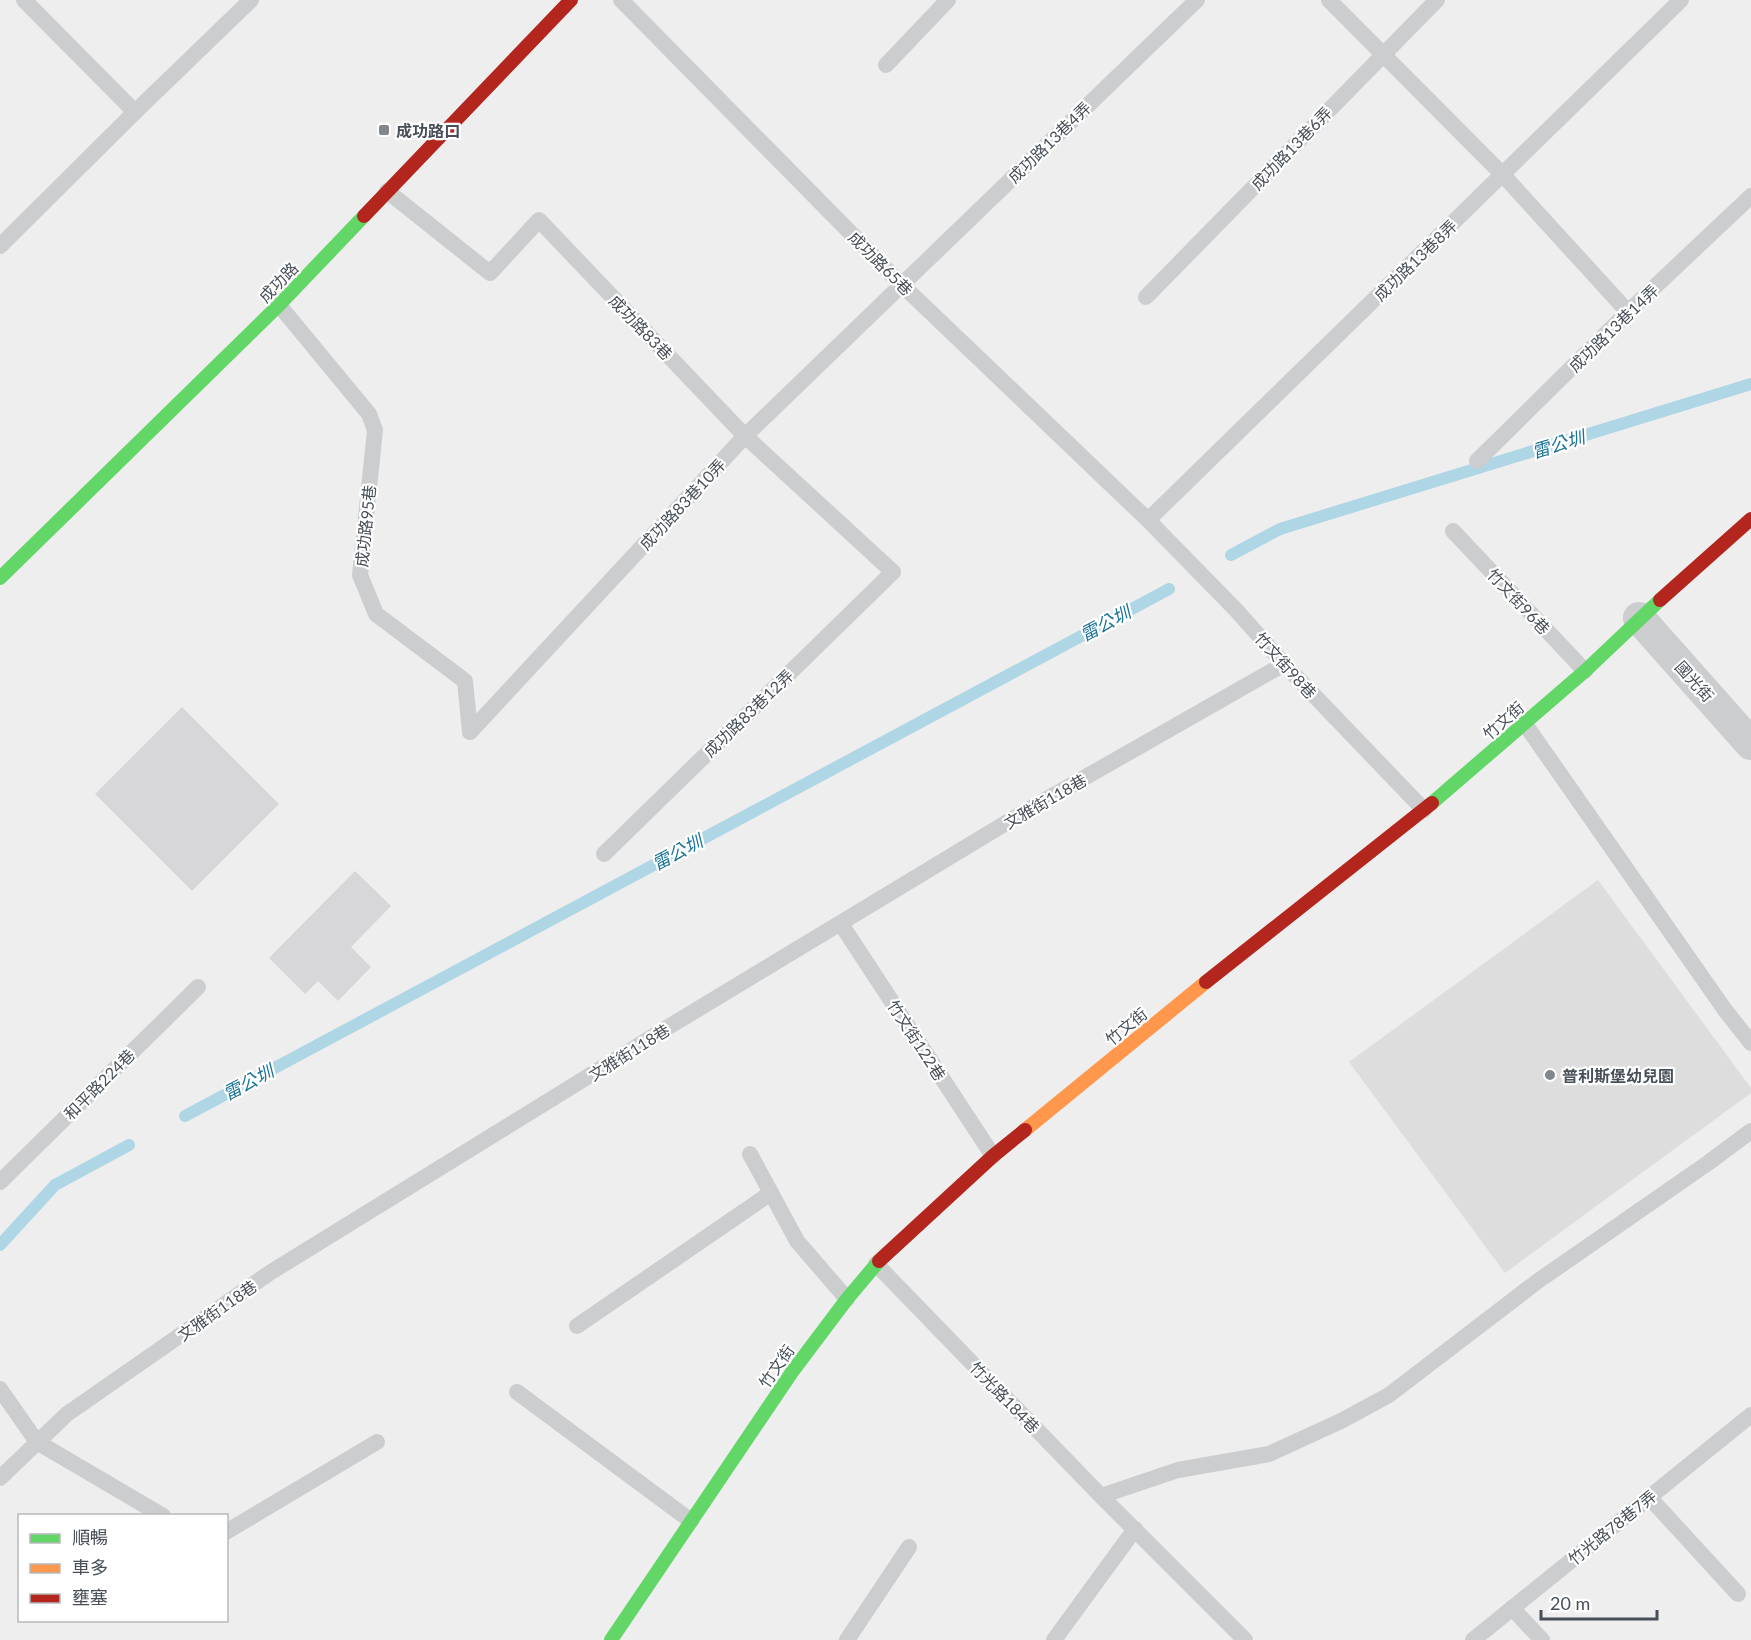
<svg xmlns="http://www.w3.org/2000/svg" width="1751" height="1640" font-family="Lato,'Noto Sans TC',sans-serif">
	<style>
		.education { fill: #ddd }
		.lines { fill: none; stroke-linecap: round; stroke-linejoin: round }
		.stream { stroke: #aed6e5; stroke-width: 12 }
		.building { fill: #d7d6d9 }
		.lane { stroke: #cbcdcf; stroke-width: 16 }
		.street { stroke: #cbcdcf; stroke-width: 32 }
		.fast { stroke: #63d668; stroke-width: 14 }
		.slow { stroke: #ff974d; stroke-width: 14 }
		.jam { stroke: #b3261e; stroke-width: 14 }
		.poi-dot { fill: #82878c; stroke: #fff; stroke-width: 2 }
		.labels { text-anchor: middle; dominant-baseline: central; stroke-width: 4.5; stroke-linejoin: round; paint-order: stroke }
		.poi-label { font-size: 16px; font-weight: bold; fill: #484f58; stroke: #fff; text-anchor: start }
		.street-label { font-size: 16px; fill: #484f58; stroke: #fff }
		.water-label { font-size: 18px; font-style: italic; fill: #1c7497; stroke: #fff }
	</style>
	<rect width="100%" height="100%" fill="#efeeee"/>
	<!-- education -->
	<path class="education" d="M1598,880L1751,1088V1093L1505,1273L1349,1062Z"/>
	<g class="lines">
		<!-- stream -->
		<g class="stream">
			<path d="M1231,555L1280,529L1751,384"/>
			<path d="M185,1116L1169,589"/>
			<path d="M0,1245L55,1185L129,1145"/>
		</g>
	</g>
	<!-- building -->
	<g class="building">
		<path d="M182,707L279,804L192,891L95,794Z"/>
		<path d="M355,871L391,906L351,947L371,967L338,1001L318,981L305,994L269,958Z"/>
	</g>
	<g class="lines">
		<!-- lane -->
		<g class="lane">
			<path d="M24,0L135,112L251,0"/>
			<path d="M621,0L901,284L1148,520L1237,611L1284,664L1424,810"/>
			<path d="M1329,0L1503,175L1628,312"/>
			<path d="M886,65L948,0"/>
			<path d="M387,191L490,273L539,220L745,436L893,572L604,854"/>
			<path d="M0,246L135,112"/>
			<path d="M1146,297L1437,0"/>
			<path d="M279,305L369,414L375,430L360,575L376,614L465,681L470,732"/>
			<path d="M1477,461L1628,312L1751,196"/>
			<path d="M1148,520L1681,0"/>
			<path d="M1453,531L1585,671"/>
			<path d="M1525,724L1725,1010L1751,1043"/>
			<path d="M470,732L745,436L1197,0"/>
			<path d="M841,924L993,1156"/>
			<path d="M750,1154L797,1241L847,1299"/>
			<path d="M0,1182L198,987"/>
			<path d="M876,1264L1101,1496L1245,1640"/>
			<path d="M577,1326L771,1193"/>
			<path d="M0,1389L37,1442L163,1516"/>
			<path d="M517,1392L691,1521"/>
			<path d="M0,1478L67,1414L271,1272L665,1029L1019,815L1284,664"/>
			<path d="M1101,1496L1178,1470L1269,1454L1341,1421L1389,1395L1538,1281L1708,1163L1751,1131"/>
			<path d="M1649,1497L1738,1594"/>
			<path d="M226,1532L377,1442"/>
			<path d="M1512,1608L1542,1640"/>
			<path d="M847,1640L909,1547"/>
			<path d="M1054,1640L1135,1529"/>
			<path d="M1473,1640L1751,1415"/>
		</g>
		<!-- street -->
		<path class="street" d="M1639,618L1751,744"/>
		<!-- fast -->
		<g class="fast">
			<path d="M0,578L279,305L364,216"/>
			<path d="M1432,803L1585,671L1660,600"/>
			<path d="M611,1640L792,1372L847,1299L879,1261"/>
		</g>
		<!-- slow -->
		<path class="slow" d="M1025,1130L1206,982"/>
		<!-- jam -->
		<g class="jam">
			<path d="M364,216L571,0"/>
			<path d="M1660,600L1751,519"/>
			<path d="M1206,982L1432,803"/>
			<path d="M879,1261L993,1156L1025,1130"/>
		</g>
	</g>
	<!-- markers -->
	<g class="poi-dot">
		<rect x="378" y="124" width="12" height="12" rx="3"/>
		<circle cx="1550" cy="1075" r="6"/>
	</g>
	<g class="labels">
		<!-- poi labels -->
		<g class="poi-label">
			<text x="396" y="130">成功路口</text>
			<text x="1562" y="1075">普利斯堡幼兒園</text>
		</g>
		<!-- street labels -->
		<g class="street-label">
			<text transform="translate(1049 142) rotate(-44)">成功路13巷4弄</text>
			<text transform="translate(1291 148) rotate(-46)">成功路13巷6弄</text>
			<text transform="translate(1415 260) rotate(-44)">成功路13巷8弄</text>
			<text transform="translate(881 263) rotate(45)">成功路65巷</text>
			<text transform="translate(278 282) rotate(-46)">成功路</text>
			<text transform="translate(641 327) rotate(46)">成功路83巷</text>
			<text transform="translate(1613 328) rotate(-44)">成功路13巷14弄</text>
			<text transform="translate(682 504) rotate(-47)">成功路83巷10弄</text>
			<text transform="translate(365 526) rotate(-84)">成功路95巷</text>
			<text transform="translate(1519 601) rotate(47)">竹文街96巷</text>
			<text transform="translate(1286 665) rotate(48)">竹文街98巷</text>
			<text transform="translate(1695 681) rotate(48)">國光街</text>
			<text transform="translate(748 713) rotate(-44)">成功路83巷12弄</text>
			<text transform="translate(1503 720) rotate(-41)">竹文街</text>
			<text transform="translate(1045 801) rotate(-30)">文雅街118巷</text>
			<text transform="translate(1126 1026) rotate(-39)">竹文街</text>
			<text transform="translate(917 1040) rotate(57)">竹文街122巷</text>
			<text transform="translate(629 1052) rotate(-32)">文雅街118巷</text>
			<text transform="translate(99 1084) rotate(-45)">和平路224巷</text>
			<text transform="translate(217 1310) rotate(-35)">文雅街118巷</text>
			<text transform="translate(776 1366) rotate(-55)">竹文街</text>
			<text transform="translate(1005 1397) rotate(46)">竹光路184巷</text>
			<text transform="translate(1612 1527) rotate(-39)">竹光路78巷7弄</text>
		</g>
		<!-- water labels -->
		<g class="water-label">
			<text transform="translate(1558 444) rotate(-17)">雷公圳</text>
			<text transform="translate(1105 623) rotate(-28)">雷公圳</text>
			<text transform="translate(677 852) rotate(-28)">雷公圳</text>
			<text transform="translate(248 1082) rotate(-28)">雷公圳</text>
		</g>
	</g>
	<!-- legend -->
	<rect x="18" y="1514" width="210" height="108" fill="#ffffff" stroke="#b6b9bc" stroke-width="1.5"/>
	<rect x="30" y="1534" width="30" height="9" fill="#63d668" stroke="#b6b9bc" stroke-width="1.5"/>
	<text x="72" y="1544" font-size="18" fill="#484f58">順暢</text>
	<rect x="30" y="1564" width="30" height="9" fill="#ff974d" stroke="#b6b9bc" stroke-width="1.5"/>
	<text x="72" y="1574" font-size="18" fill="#484f58">車多</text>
	<rect x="30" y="1594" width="30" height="9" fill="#b3261e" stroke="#b6b9bc" stroke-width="1.5"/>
	<text x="72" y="1604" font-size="18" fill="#484f58">壅塞</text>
	<!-- scale -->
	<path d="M1541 1610v9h116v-9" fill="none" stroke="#484f58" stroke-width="3"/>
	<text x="1550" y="1610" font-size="18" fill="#484f58" stroke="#ffffff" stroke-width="4.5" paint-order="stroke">20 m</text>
</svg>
